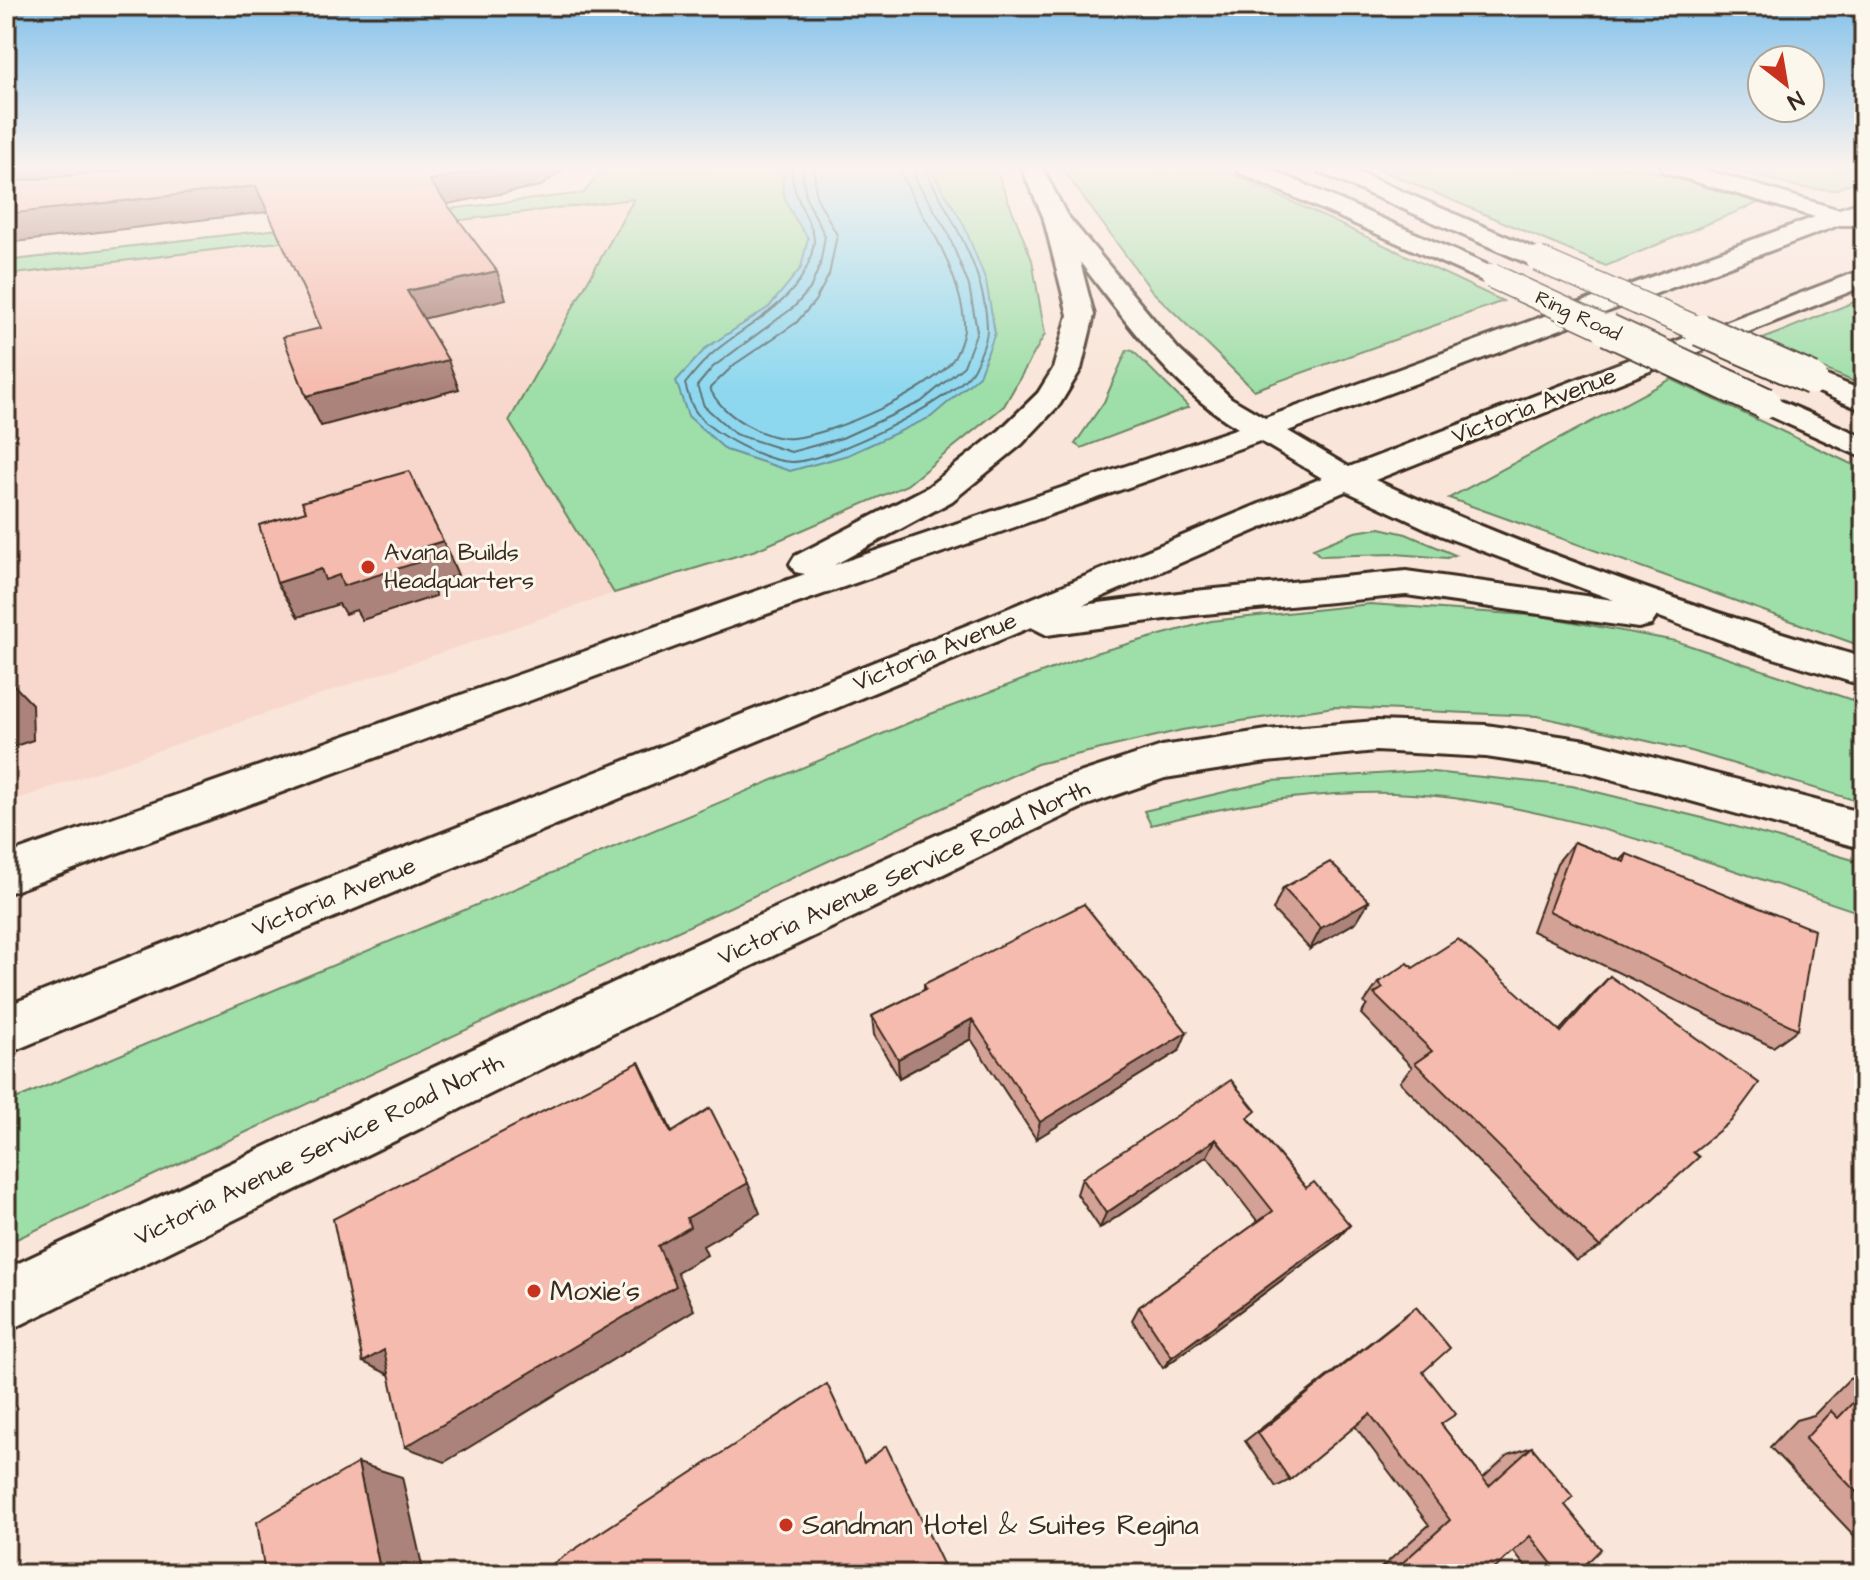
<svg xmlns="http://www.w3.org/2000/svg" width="1870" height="1580" font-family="'Architects Daughter',sans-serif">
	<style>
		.built { fill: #f8d8cc }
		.green { fill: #9edea8; stroke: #6c8463; stroke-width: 2 }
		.water { fill: #8ed8ef; stroke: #6d929b; stroke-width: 2 }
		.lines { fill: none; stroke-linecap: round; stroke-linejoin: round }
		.shore { stroke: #5c7072; stroke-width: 2 }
		.secondary-casing { stroke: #3b2a1e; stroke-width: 6 }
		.primary-casing { stroke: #3b2a1e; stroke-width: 6 }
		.highway-casing { stroke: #3b2a1e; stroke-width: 6 }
		.secondary { fill: #fbf7ec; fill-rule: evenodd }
		.primary { fill: #fbf7ec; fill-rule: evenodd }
		.highway { fill: #fbf7ec; fill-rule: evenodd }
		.highway-bridge-far1-casing { stroke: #3b2a1e; stroke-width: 27; stroke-linecap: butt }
		.highway-bridge-casing { stroke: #3b2a1e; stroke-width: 35; stroke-linecap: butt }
		.highway-bridge-far1 { stroke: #fbf7ec; stroke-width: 24 }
		.highway-bridge { stroke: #fbf7ec; stroke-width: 31 }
		.wall { fill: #d3a196; stroke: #3b2a1e; stroke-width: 2 }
		.shaded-wall { fill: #ac837a; stroke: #3b2a1e; stroke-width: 2 }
		.building { fill: #f5bbae; stroke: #3b2a1e; stroke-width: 2 }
		.poi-dot { fill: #c8321e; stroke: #fbf7ec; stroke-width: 3 }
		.labels { text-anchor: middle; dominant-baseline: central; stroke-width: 6; stroke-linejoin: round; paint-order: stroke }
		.far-street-label { font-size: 20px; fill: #3b2a1e; stroke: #fbf7ec }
		.street-label { font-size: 24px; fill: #3b2a1e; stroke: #fbf7ec }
		.poi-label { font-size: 24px; fill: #3b2a1e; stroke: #fbf7ec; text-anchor: start }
		.near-poi-label { font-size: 28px; fill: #3b2a1e; stroke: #fbf7ec; text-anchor: start }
	</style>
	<rect width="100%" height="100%" fill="#f9e5d9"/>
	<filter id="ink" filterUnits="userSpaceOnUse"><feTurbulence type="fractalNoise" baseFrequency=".0125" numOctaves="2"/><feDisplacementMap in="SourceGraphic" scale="16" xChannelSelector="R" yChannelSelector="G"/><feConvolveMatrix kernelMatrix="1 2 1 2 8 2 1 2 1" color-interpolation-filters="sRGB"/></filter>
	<g filter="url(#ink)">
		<!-- built -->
		<path class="built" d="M634,199L509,421L614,593L6,803V275Z"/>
		<!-- green -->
		<g class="green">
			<path d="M603,167H995L1032,260L1045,334L1004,406L907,485L756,550L614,593L509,421L634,199L6,275V261L584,193Z"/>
			<path d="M1061,167H1218L1503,301L1254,390L1152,291Z"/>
			<path d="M1374,167H1637L1712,186L1760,202L1606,266Z"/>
			<path d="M1725,167H1864V177L1835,190L1802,188Z"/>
			<path d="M1864,298V386L1758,341Z"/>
			<path d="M1127,350L1133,351L1189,407L1081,448L1075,444L1104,402Z"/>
			<path d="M1671,379L1864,470V647L1449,498Z"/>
			<path d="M1380,528L1406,534L1455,555L1447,558L1395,554L1320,556L1313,549L1355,532Z"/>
			<path d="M1370,604L1541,616L1676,641L1864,704V803L1691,751L1537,716L1334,707L1182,730L1037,764L6,1244V1103L925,716L1095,653L1211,621Z"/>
			<path d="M1422,771L1572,786L1719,822L1864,863V914C1711,864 1522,788 1360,793C1287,795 1222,807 1151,825L1144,811L1271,781Z"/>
		</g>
		<!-- water -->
		<path class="water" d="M786,167H929L963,223L986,281L995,333L979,376L931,417L848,455L790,471L726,450L688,416L676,381L706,348L769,307L801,268L808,238C795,219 774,192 786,167Z"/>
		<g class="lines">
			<!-- shore -->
			<g class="shore">
				<path d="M792,167C790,197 816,227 814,242C806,298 758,317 719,348C705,359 695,371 685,384C688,393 690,405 696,412C711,434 765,461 791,462C826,463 955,400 973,370C978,361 987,341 987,330C987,273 950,215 923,167"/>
				<path d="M802,167L806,198L825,236L820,265L810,289L794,307L713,367L697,386L704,406L735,434L791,452L842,438L921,402L964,366L977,331L969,286L947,231L916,180L913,167"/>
				<path d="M814,167L816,196L837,235L829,275L815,301L796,323L735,364L710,388C719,414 766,441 793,438C831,435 934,390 954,358C958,352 963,337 964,330C966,304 946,254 933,232C921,210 906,191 901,167"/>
			</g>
			<!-- secondary casing -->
			<g class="secondary-casing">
				<path id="secondary" d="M1376,721L1486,725L1586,740L1864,813V849L1586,772L1486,757L1376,751L1267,762L1165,778L1087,805L708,987L6,1332V1269L672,955L1055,781L1162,746L1267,730Z"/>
			</g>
			<!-- primary casing -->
			<g class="primary-casing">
				<path id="primary" d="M1864,201V216L1838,224L1830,222L1826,217L1830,212Z"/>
			</g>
			<!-- highway casing -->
			<g class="highway-casing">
				<g id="highway">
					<path d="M1021,167H1042L1066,214L1178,349L1231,398L1265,418L1815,217L1663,172L1661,167H1696L1857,215L1861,220L1857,225H1839L1288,431L1349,467L1864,269V286L1375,480C1532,552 1698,609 1864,658V686L1745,649L1657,616L1651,625L1638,628L1406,595L1194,615L1047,635L1031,627L6,1054V1006L980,620L1322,478L1260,441L718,631L6,894V855L805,574L795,572L790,564L795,556L928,487L1000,430L1038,393L1053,369L1068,315L1043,216ZM1080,262C1127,322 1171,388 1238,428L834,565L952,501L1022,444L1060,404L1081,369L1094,315ZM1346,491L1440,535L1614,600L1406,571L1194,591L1083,605Z"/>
					<path d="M1236,167H1265L1501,271L1505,276L1501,281H1483L1238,172Z"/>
					<path d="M1317,167H1346L1547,254L1550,259L1547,264H1529L1319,172Z"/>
					<path d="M1812,370L1864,391V411L1802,385L1797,379L1802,373Z"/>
					<path d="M1765,394L1864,437V458L1754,409L1750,403L1754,397Z"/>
				</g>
			</g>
			<!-- secondary -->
			<use href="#secondary" class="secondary"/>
			<!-- primary -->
			<use href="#primary" class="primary"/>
			<!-- highway -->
			<use href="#highway" class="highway"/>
			<!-- highway-bridge-far1 casing -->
			<g class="highway-bridge-far1-casing">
				<g id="highway-bridge-far1">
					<path d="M1538,259L1705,332"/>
					<path d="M1492,276L1613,332"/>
				</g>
			</g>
			<!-- highway-bridge casing -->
			<g class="highway-bridge-casing">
				<g id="highway-bridge">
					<path d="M1608,330L1765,403"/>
					<path d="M1700,330L1812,379"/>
				</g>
			</g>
			<!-- highway-bridge-far1 -->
			<use href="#highway-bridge-far1" class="highway-bridge-far1"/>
			<!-- highway-bridge -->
			<use href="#highway-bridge" class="highway-bridge"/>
		</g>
		<!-- wall -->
		<g class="wall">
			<path d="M1574,842L1620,861L1627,854L1798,1029L1773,1047L1532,931L1557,863Z"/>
			<path d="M1283,888L1369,901L1356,922L1310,949L1273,910Z"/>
			<path d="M1413,968L1559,1031L1590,997L1610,976L1693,1152L1600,1247L1576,1261L1400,1082L1412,1067L1361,1014L1367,1005L1364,1003L1378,983Z"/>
			<path d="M924,984L1179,1051L1036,1139L971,1039L899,1078L874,1035L872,1016L924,990Z"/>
			<path d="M1251,1121L1306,1188L1350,1225L1336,1240L1163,1368L1132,1320L1139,1307L1258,1222L1207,1156L1100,1228L1077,1194L1082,1178Z"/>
			<path d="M1416,1307L1423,1372L1441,1424L1483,1478L1508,1455L1532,1447L1565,1505L1576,1574H1531L1513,1551L1489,1574H1374L1429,1525L1355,1426L1290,1480L1276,1487L1245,1441L1399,1320Z"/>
			<path d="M1864,1374V1546L1770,1447L1796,1420L1814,1415L1849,1379Z"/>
		</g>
		<!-- shaded-wall -->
		<g class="shaded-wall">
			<path d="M6,167H236L6,192Z"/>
			<path d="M497,167H567L541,186L437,206L429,180Z"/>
			<path d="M256,186L268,212L6,243V214Z"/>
			<path d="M497,271L506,299L418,320L407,291Z"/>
			<path d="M448,360L459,389L321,426L306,396Z"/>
			<path d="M443,541L458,575L430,584L436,596L362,620L356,610L345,614L339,604L298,617L277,583L321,569L414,550Z"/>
			<path d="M6,677L32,704L33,740L6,749Z"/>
			<path d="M1369,901L1356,922L1310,949L1321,928Z"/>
			<path d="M972,1019L971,1039L899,1078L898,1059Z"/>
			<path d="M1187,1032L1179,1051L1036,1139L1040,1122Z"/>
			<path d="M639,1062L656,1097L687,1165L671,1133Z"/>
			<path d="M1216,1139L1207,1156L1100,1228L1106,1213Z"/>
			<path d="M748,1183L760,1213L703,1246L707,1255L677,1272L694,1310L445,1462L405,1447L658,1246L687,1218Z"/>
			<path d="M1350,1225L1336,1240L1163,1368L1172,1357Z"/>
			<path d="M384,1350L404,1382L363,1362Z"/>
			<path d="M358,1463L402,1477L424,1574H381Z"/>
		</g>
		<!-- building -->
		<g class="building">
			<path d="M153,167H497L429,180L497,271L407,291L448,360L306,396L283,337L321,328L256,186L6,214V182Z"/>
			<path d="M409,471L443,541L414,550L419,562L343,586L339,575L325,580L321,569L277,583L259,525L306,511L302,502Z"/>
			<path d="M1574,842L1624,862L1627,854L1814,930L1798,1029L1549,911Z"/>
			<path d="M1330,862L1369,901L1321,928L1283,888Z"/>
			<path d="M1084,904L1187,1032L1040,1122L972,1019L898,1059L872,1016L926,989L924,984Z"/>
			<path d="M1458,939L1561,1032L1610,976L1759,1083L1731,1121L1693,1152L1699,1157L1600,1247L1415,1063L1432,1051L1374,994L1383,988L1378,983L1408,963L1413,968Z"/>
			<path d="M639,1062L671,1133L710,1108L748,1183L687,1218L690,1227L658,1246L676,1286L405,1447L384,1350L363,1362L333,1219Z"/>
			<path d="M1231,1080L1256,1111L1248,1118L1306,1188L1314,1182L1350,1225L1172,1357L1139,1307L1273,1211L1216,1139L1106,1213L1082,1178Z"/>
			<path d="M1416,1307L1450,1348L1423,1372L1456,1414L1441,1424L1489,1486L1532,1447L1573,1497L1565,1505L1601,1549L1576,1574H1560L1530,1536L1489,1574H1390L1450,1520L1370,1414L1290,1480L1258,1433Z"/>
			<path d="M827,1384L864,1463L886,1446L947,1572L945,1574H537Z"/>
			<path d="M1864,1391V1500L1805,1439L1831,1411L1838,1418Z"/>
			<path d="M358,1463L381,1574H265L257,1522Z"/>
		</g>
	</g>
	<!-- sky -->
	<linearGradient id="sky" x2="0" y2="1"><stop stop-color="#84c2eb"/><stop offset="0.43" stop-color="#fcf3ee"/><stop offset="1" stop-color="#fcf3ee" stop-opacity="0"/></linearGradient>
	<rect width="1870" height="389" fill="url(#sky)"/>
	<!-- markers -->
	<g class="poi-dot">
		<circle cx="368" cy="567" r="8"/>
		<circle cx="534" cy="1291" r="8"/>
		<circle cx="786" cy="1525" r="8"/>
	</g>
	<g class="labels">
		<!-- far-street labels -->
		<g class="far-street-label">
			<text transform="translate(1578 316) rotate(25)">Ring Road</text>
		</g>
		<!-- street labels -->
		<g class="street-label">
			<text transform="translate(1534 406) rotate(-21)">Victoria Avenue</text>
			<text transform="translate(935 652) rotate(-22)">Victoria Avenue</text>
			<text transform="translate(904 873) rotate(-25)">Victoria Avenue Service Road North</text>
			<text transform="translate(334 897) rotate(-22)">Victoria Avenue</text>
			<text transform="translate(319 1150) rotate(-26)">Victoria Avenue Service Road North</text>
		</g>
		<!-- poi labels -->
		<g class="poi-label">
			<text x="384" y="553">Avana Builds<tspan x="384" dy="28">Headquarters</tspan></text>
		</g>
		<!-- near-poi labels -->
		<g class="near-poi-label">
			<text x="550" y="1291">Moxie's</text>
			<text x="802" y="1525">Sandman Hotel &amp; Suites Regina</text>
		</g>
	</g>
	<!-- margin -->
	<rect width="1870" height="1580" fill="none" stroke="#fbf7ec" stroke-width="32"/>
	<rect x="16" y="16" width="1838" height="1548" fill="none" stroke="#3b2a1e" stroke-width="3" filter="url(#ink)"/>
	<!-- north arrow -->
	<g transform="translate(1786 84) rotate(149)"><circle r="38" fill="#fbf7ec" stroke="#aea59a" stroke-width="2"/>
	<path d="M0-6L14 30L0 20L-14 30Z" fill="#c8321e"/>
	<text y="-12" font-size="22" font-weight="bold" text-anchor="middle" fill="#3b2a1e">N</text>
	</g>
</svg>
